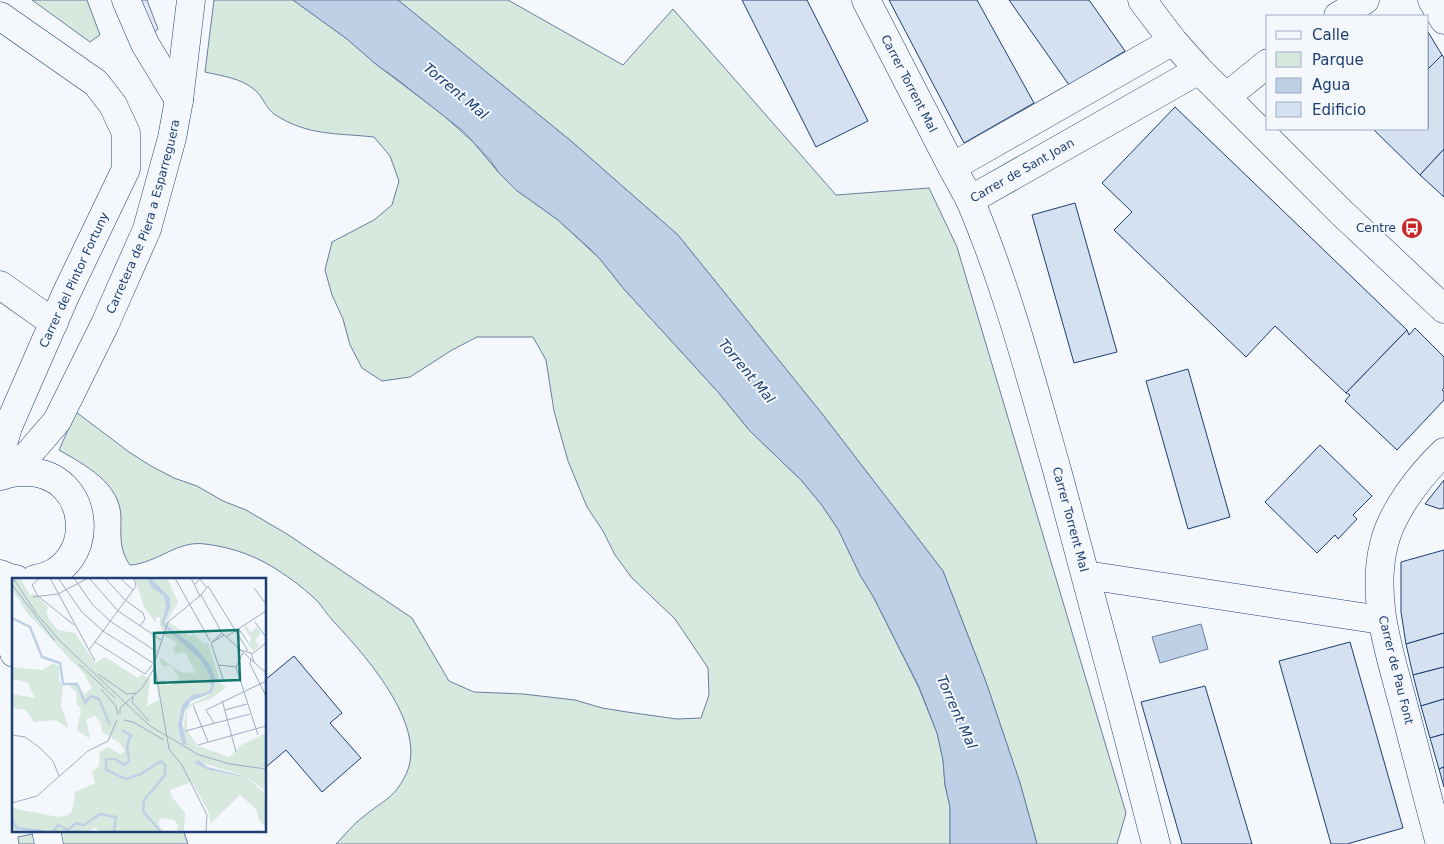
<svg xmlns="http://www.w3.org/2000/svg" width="1444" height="844" font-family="'DejaVu Sans',sans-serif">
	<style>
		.green { fill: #d7e8df; stroke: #687fa3 }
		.parking { fill: #e3e8f0; stroke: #687fa3 }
		.water { fill: #bed0e5; stroke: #687fa3 }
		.building { fill: #d5e0f0; stroke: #1d3f73 }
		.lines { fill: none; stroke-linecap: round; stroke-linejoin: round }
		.minor-casing { stroke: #1d3f73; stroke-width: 29 }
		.major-casing { stroke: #1d3f73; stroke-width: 29 }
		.minor { stroke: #f4f7fb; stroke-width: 28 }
		.major { stroke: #f4f7fb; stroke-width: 28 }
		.labels { text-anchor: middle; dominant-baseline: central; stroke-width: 4; stroke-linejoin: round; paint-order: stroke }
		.street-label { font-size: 12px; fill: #1d3f73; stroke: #f4f7fb }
		.poi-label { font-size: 12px; fill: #1d3f73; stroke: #f4f7fb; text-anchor: end }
		.water-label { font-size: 14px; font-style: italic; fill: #1d3f73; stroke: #f4f7fb }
		.inset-river { fill: none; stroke: #bed0e5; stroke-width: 2.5 }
		.inset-road { fill: none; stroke: #9eadc5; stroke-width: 1 }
		.view { fill: #0f766e; fill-opacity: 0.15; stroke: #0f766e; stroke-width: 2.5 }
		.inset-edge { fill: none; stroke: #1d3f73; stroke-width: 2.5 }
	</style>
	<rect width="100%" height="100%" fill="#f4f7fb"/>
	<!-- green -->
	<g class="green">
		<path d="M32,0H87L100,35L90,42Z"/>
		<path d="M214,0H293L347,39L377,65L443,115L473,142L499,173L516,190L558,220L600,259L623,288L718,392L750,431L801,480L821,504L838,529L860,575L874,598L919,688L937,733L943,760L945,785L950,807V844H336C345,835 353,824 363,817C383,800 395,799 407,772C427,724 364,654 334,622C326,614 321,603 312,596C302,587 290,578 279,571C257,556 231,547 205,544C177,540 158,563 130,565C119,550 121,535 121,517C120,483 85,465 59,450L76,412L129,452L151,466L174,478L197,486L223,501L246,510L287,534L412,618L449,681L474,692L523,694L575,700L602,708L627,712L677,719L701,718L709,695L708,668L675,619L632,578L615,555L603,531L587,507L568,461L554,411L546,360L533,337H477L452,350L410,377L382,381L362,368L350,345L343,319L332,295L325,270L332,242L374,220L392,205L399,181L390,156L374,137C337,133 307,136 274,114C266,108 263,97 255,90C241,78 222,76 205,72Z"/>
		<path d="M398,0H508L623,65L673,9L836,195L929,188L957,247L1126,813L1117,844H1037L1020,783L986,682L943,571L823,415L678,235L571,141Z"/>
		<path d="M51,830H183L188,844H19L18,837Z"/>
	</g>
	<!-- parking -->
	<path class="parking" d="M136,0H147L158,29L146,39Z"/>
	<!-- water -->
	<g class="water">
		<path d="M293,0H398L571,141L678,235L823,415L943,571L986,682L1020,783L1037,844H950V807L945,785L943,760L937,733L919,687L874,598L860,575L838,529L821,504L801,480L750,431L718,392L623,288L600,259L589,248L558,220L516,190L499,173L490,160L463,131L398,80L377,65L347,39Z"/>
		<path d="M1201,624L1208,649L1160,663L1152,637Z"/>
	</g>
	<!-- building -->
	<g class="building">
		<path d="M742,0H807L868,121L816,147Z"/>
		<path d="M889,0H977L1034,103L964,143Z"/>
		<path d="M1009,0H1089L1125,51L1069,85Z"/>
		<path d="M1428,32L1442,55L1428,69Z"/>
		<path d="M1442,55L1444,58V149L1420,175L1373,129H1428V69Z"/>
		<path d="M1175,107L1407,330L1346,393L1275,326L1246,357L1114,230L1132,212L1102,183Z"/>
		<path d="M1444,149V197L1420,175Z"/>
		<path d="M1075,203L1117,352L1074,363L1032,215Z"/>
		<path d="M1415,328L1444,357V388L1442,390L1444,391V400L1397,450L1345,401L1350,395L1346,393L1407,330L1409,335Z"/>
		<path d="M1188,369L1230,517L1188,529L1146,381Z"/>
		<path d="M1320,445L1372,496L1353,515L1357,519L1338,539L1335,535L1317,553L1265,502Z"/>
		<path d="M1444,480V508L1440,509L1425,504Z"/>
		<path d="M1444,550V633L1406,644L1401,612V562Z"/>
		<path d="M1444,633V667L1413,675L1406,644Z"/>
		<path d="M1350,642L1403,828L1347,844H1331L1279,661Z"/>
		<path d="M294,656L342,713L330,723L361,758L322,792L286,750L266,767L265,766V680Z"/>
		<path d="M1444,667V699L1421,706L1413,675Z"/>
		<path d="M1205,686L1252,844H1182L1141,702Z"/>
		<path d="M1444,699V734L1430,738L1421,706Z"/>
		<path d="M1444,734V767L1439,769L1430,738Z"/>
		<path d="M1444,767V787L1439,769Z"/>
	</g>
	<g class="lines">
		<!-- minor casing -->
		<g class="minor-casing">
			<g id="minor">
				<path d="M126,0L145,44L179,100"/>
				<path id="s1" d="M866,0L952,167"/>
				<path d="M1432,0L1444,20"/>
				<path d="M0,16L96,83L113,105L126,133V169L66,294L8,427L0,454"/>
				<path d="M1338,16L1365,0"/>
				<path id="s2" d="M1173,41L952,167L970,200L1199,70"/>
				<path d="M1226,97L1268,63"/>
				<path id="s3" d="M970,200C1007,287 1031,379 1057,470C1091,595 1124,719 1156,844"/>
				<path d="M0,285L54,323"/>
				<path d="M1086,575L1381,620"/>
				<path d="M10,578L7,621L14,653"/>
				<path d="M46,830L49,844"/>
				<path d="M1440,844C1428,800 1417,756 1405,711C1391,657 1370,600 1384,544C1392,511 1420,475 1444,452"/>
			</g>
		</g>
		<!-- major casing -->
		<g class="major-casing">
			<g id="major">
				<path d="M1142,0L1173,41L1199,70L1342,213L1444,309"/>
				<path id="s4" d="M13,472L57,421L105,324L147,229L172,138L179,100L191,0"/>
				<path d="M1,476C11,472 17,472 27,472C93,473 99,569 35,579"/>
				<path d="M0,574L10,578L16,579"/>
			</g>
		</g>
		<!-- minor -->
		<use href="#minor" class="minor"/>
		<!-- major -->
		<use href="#major" class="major"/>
	</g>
	<!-- icons -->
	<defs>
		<g id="bus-disc" transform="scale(1.125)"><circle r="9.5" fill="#c62828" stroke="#f4f7fb"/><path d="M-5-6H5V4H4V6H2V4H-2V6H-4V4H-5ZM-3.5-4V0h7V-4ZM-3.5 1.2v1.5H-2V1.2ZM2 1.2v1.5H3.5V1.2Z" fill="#fff"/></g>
	</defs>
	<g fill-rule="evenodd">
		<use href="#bus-disc" x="1412" y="228"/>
	</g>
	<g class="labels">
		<!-- street labels -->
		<g class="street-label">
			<text stroke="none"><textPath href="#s1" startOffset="94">Carrer Torrent Mal</textPath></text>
			<text stroke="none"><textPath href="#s2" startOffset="352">Carrer de Sant Joan</textPath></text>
			<text stroke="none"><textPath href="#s4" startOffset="290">Carretera de Piera a Esparreguera</textPath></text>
			<text transform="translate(74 280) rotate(-65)">Carrer del Pintor Fortuny</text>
			<text stroke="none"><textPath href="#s3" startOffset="335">Carrer Torrent Mal</textPath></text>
			<text transform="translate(1396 670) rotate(76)">Carrer de Pau Font</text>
		</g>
		<!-- poi labels -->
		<g class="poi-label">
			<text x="1396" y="228">Centre</text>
		</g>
		<!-- water labels -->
		<g class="water-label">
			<text transform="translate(456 91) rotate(40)">Torrent Mal</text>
			<text transform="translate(747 371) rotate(50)">Torrent Mal</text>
			<text transform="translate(957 712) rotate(66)">Torrent Mal</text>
		</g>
	</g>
	<!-- overview -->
	<g transform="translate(12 578)">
		<rect width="254" height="254" fill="#f4f7fb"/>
		<path d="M0,0H8L18,17L23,16L36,29L34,33L37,41L46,52L63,55L83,85L93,79L126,100L129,96L138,101L135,128L147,122L144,104L153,102L156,108L167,100L159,88H150L147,79L169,94L184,95L173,74L163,76L161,71L165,64L154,59L148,47V39H144V45L132,29L123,0H135L139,9L152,18L154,29L149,46L189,82L198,96L199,109L196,114L184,116L170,127L166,146L171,151L175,128L199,116L204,104L203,99L175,62L152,45L158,30V20L139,0H155L166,24L155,43L178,58L181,55L191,65H196L208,104L214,110L198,121L180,127L175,133V152L186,168L217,179L229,167L254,155V213L233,198L184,183L197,192L232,199L254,216V251L246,240L245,232L228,217L199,245L196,233L180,204L158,212L160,219L173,235L172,253H165L166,247L162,242L148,240L146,245L151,253H87L83,249L76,253H0V230L46,239L56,237L60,234L63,214L83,205L80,194L87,188L88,174L96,169L108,176L113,173L108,165L90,154L89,145L83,138L74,141L78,161L65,152L69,131L65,126L64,114L57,108L65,104L72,116L80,110L73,97L15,35L0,11ZM234,48L239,54L245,49L249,55L243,62L247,68L241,73L235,65L240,62L232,49ZM42,85L47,89V102L51,110L49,128L57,151L44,142L22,144L14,132L0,130V116L23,120L15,104L0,101V89L30,92Z" fill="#d7e8df"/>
		<path d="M135,0H139L158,20V30L152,45L182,68L198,87L204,102L200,115L179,123L173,132L170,146L175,167L170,166L166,146L170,127L180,117L196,114L199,109L198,98L189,82L149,46L154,29L152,18L139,9ZM186,182L196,189L232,198L254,216L232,199L197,192L182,185Z" fill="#bed0e5"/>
		<path class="inset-river" d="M0,40L18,49L30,79L48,85L51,106H65L73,125L79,118L87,121L98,147M109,152L119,157L115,168L117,183L112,187L103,181H94V192L114,201L129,196L149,183L153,187V197L132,222L131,233L148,253M0,242L5,250L31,253M42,253L46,247L56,252L64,245L72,247L88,236L104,239L102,253"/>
		<path class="inset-road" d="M1,0L24,35L49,64L138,148L187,177L218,186L254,191M28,0L20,7L26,18L62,47M38,0L83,83M46,0L70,34L91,53L141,85M62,0L80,26L98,43L145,74M77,0L106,33L149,62M93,0L113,22L131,35L133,41L128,48M108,0L121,12M163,0L198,63M179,0L188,18M182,7L188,1L194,9M1,8L43,63M242,10L254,26M189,17L196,8L236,73M21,19L46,16L76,0M243,44L254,59M226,50L236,64M210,55L199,65L212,57M214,59L254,33M83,64L133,96L140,87M199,65L212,104M77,72L124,8L122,0M228,72L239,75L242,84M231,75L224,89L246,157M240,76L254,65M239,81L238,86L254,118M143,83L156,44L189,17L210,55L254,95M67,86L103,120M206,87L224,89M143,90L157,171L170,187L195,237L194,253M86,96L115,116L124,115M89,111L104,128L106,137M121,119L120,124L137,143M210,122L224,174M181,127L196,164M213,132L235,126M108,136V130L130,110L143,89M112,142L121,144L152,162M202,145L194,132L254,103M173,153L238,136M0,157L13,159L27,169L41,183L47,198M186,167L254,148M0,225L25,218L76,173L96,163L105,142"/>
		<path class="view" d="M226,52L228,102L143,105L142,55Z"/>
		<rect width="254" height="254" class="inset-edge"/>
	</g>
	<!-- legend -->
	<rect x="1266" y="15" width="162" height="115" fill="#f4f7fb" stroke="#9eadc5"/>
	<rect x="1276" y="31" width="25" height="8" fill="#f4f7fb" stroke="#9eadc5"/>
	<text x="1312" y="40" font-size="15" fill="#1d3f73">Calle</text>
	<rect x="1276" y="52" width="25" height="15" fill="#d7e8df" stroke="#9eadc5"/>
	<text x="1312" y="65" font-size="15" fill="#1d3f73">Parque</text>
	<rect x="1276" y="78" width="25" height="15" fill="#bed0e5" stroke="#9eadc5"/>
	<text x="1312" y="90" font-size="15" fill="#1d3f73">Agua</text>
	<rect x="1276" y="102" width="25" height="15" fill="#d5e0f0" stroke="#9eadc5"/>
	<text x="1312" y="115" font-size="15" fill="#1d3f73">Edificio</text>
</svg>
